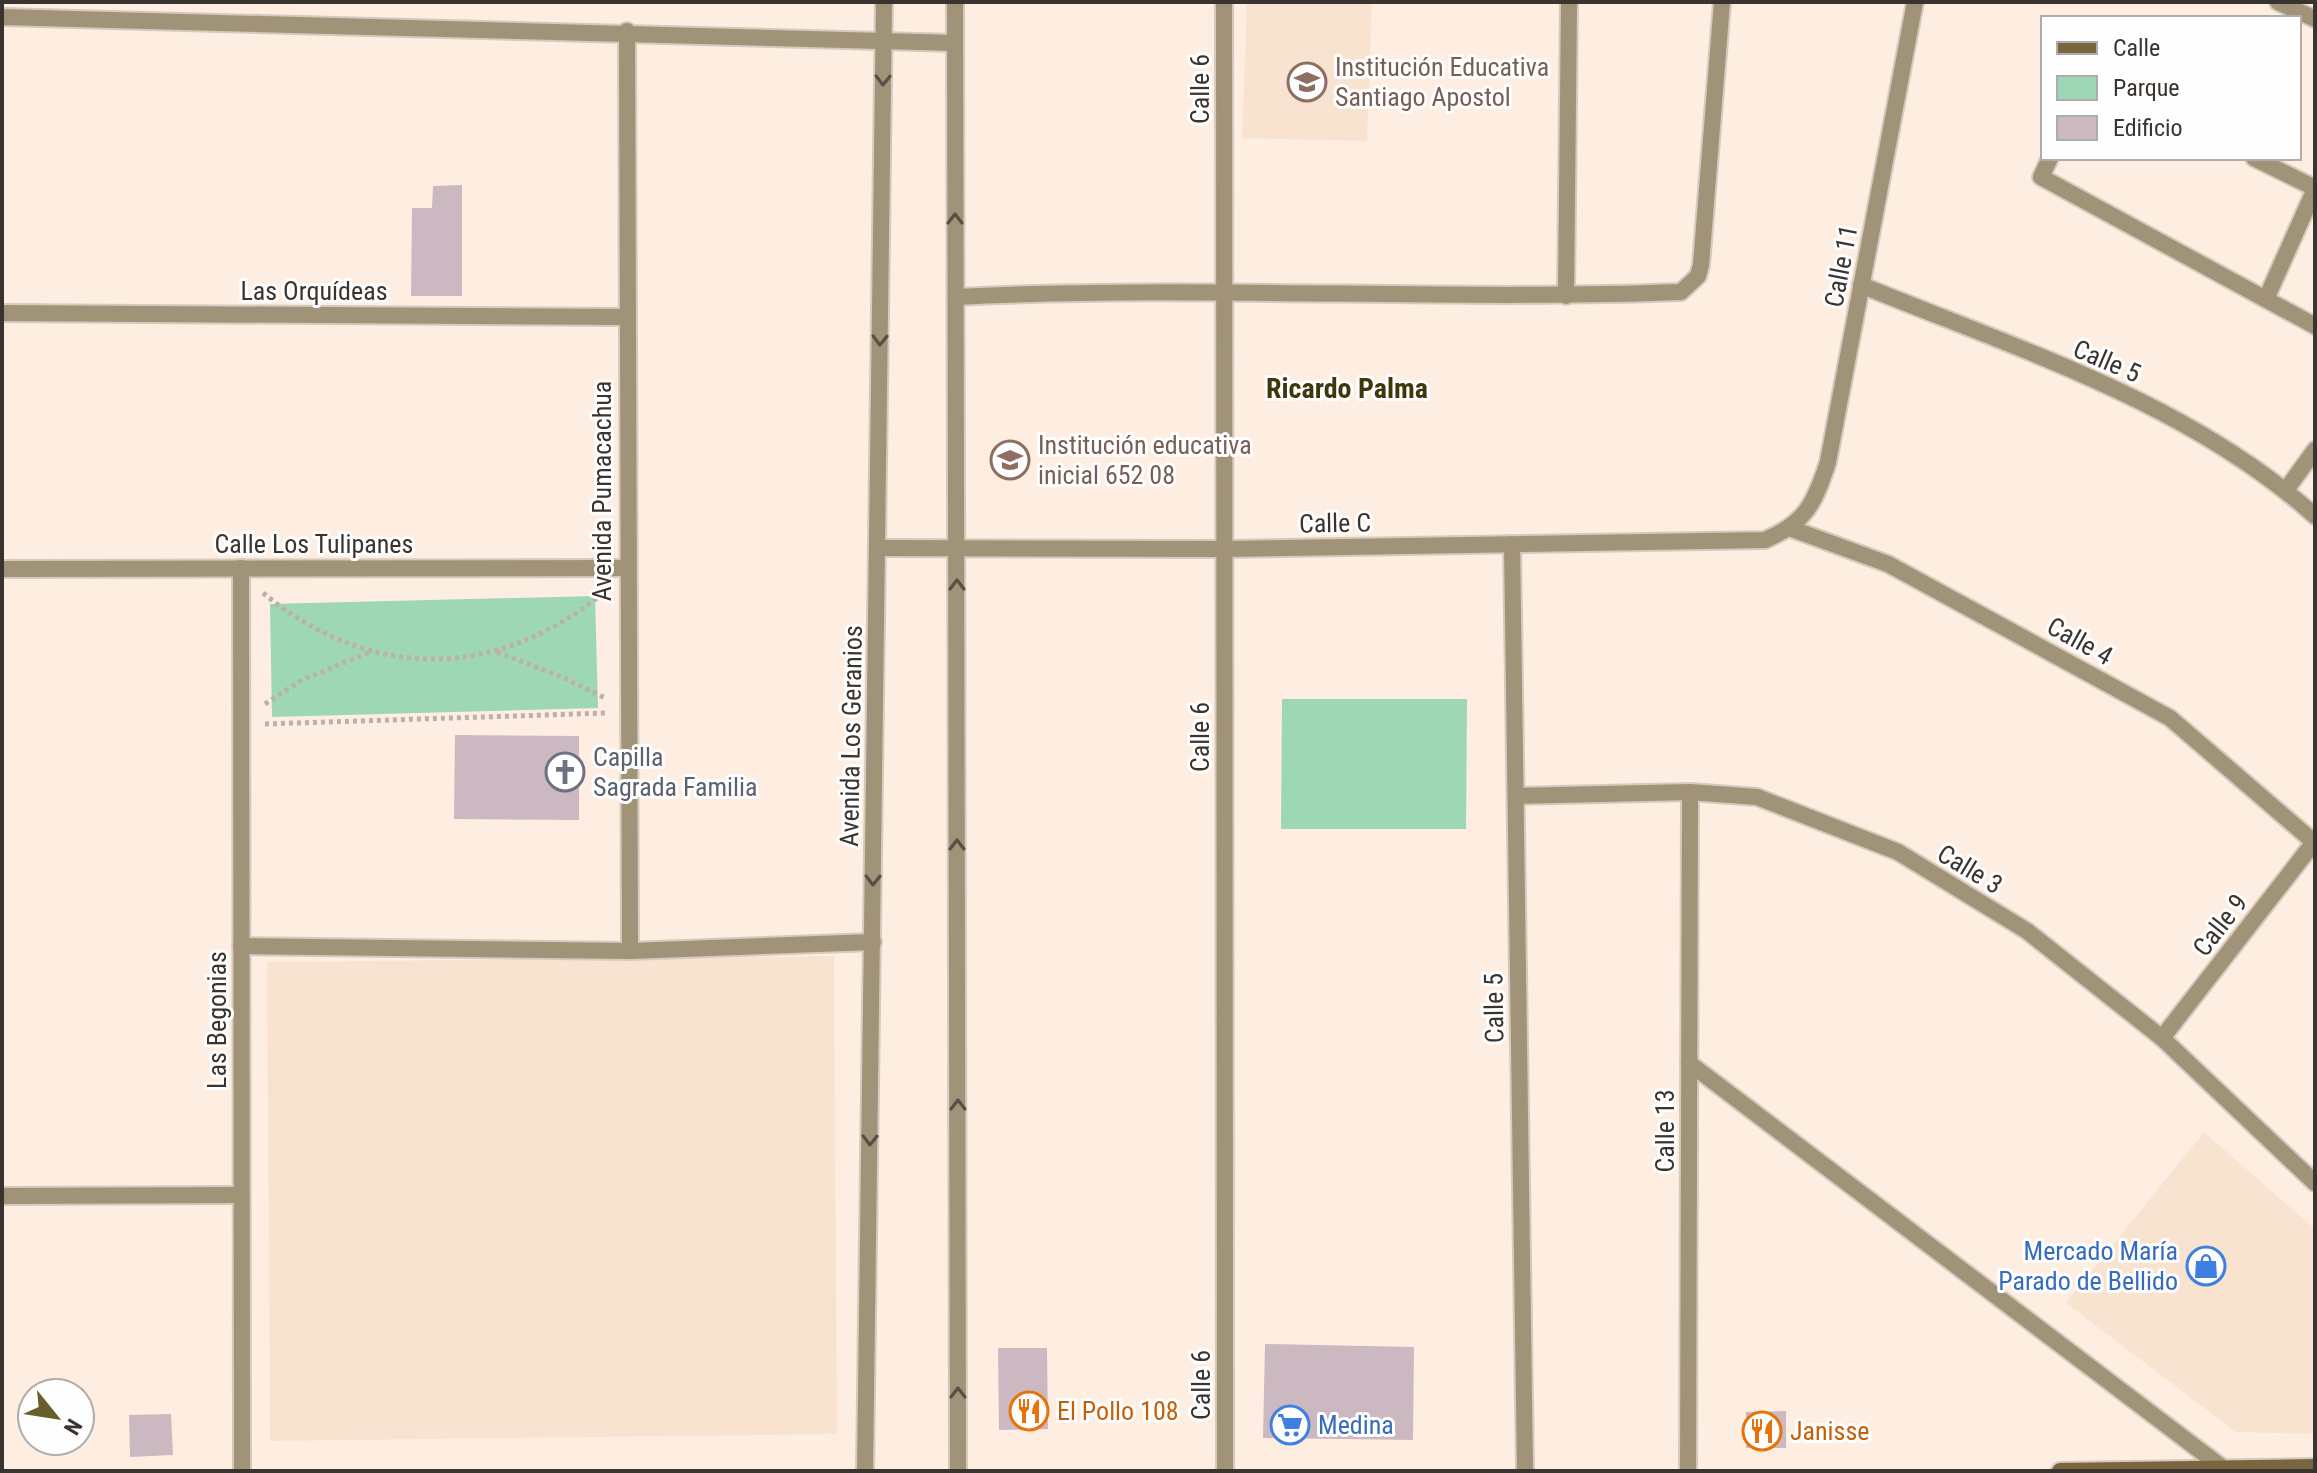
<svg xmlns="http://www.w3.org/2000/svg" width="2317" height="1473" font-family="'Roboto Condensed',sans-serif">
	<style>
		.built { fill: #f8e3d0 }
		.green { fill: #9dd7b6 }
		.building { fill: #cbb8c1 }
		.lines { fill: none; stroke-linecap: round; stroke-linejoin: round }
		.service-casing { stroke: #d6c9bd; stroke-width: 20 }
		.minor-casing { stroke: #d6c9bd; stroke-width: 20 }
		.tertiary-casing { stroke: #d6c9bd; stroke-width: 20 }
		.secondary-casing { stroke: #d6c9bd; stroke-width: 20 }
		.path { stroke: #bdb1a6; stroke-width: 5; stroke-dasharray: 4 4; stroke-linecap: butt }
		.service { stroke: #a19378; stroke-width: 16 }
		.minor { stroke: #a19378; stroke-width: 16 }
		.tertiary { stroke: #a19378; stroke-width: 16 }
		.secondary { stroke: #7a663e; stroke-width: 16 }
		.oneway { stroke: #585045 }
		.labels { text-anchor: middle; dominant-baseline: central; stroke-width: 6; stroke-linejoin: round; paint-order: stroke }
		.education-label { font-size: 26px; fill: #785e54; stroke: #fefefe; text-anchor: start }
		.street-label { font-size: 26px; fill: #39342f; stroke: #fefefe }
		.worship-label { font-size: 26px; fill: #5b616d; stroke: #fefefe; text-anchor: start }
		.shop-label { font-size: 26px; fill: #366cbe; stroke: #fefefe; text-anchor: end }
		.food-label { font-size: 26px; fill: #c56008; stroke: #fefefe; text-anchor: start }
		.neighbourhood-label { font-size: 28px; font-weight: bold; fill: #3d370c; stroke: #fefefe }
	</style>
	<rect width="100%" height="100%" fill="#fdeee1"/>
	<!-- built -->
	<g class="built">
		<path d="M1247,2H1372L1367,141L1242,138Z"/>
		<path d="M834,956L837,1434L270,1441L267,962Z"/>
		<path d="M2204,1132L2315,1229V1434L2236,1432L2066,1303Z"/>
	</g>
	<!-- green -->
	<g class="green">
		<path d="M595,596L598,708L272,717L270,604Z"/>
		<path d="M1282,699H1467L1466,829H1281Z"/>
	</g>
	<!-- building -->
	<g class="building">
		<path d="M462,185V296H411L412,208H432L433,186Z"/>
		<path d="M455,735L579,736V820L454,819Z"/>
		<path d="M1265,1344L1414,1347L1413,1440L1263,1438Z"/>
		<path d="M998,1348H1047L1048,1429L999,1430Z"/>
		<path d="M1786,1411V1448H1746V1412Z"/>
		<path d="M171,1414L173,1455L130,1457L129,1415Z"/>
	</g>
	<g class="lines">
		<!-- service casing -->
		<g class="service-casing">
			<g id="service">
				<path d="M2050,158L2041,177L2315,326"/>
				<path d="M2254,158L2315,188"/>
				<path d="M2266,299L2315,189"/>
			</g>
		</g>
		<!-- minor casing -->
		<g class="minor-casing">
			<g id="minor">
				<path d="M1224,2L1225,1471"/>
				<path d="M2278,2L2315,19"/>
				<path d="M2,17L955,43"/>
				<path d="M627,31L630,951"/>
				<path d="M1861,285C2017,349 2188,402 2315,516"/>
				<path d="M1566,296L1569,2"/>
				<path d="M956,297C1197,285 1439,301 1681,292L1698,276L1701,265L1722,2"/>
				<path d="M2,313L625,317"/>
				<path d="M2286,490L2315,450"/>
				<path d="M1792,529L1888,564L2170,718L2315,843"/>
				<path d="M1512,544L1525,1471"/>
				<path d="M877,548L1224,549L1765,540C1806,523 1815,502 1828,462L1915,2"/>
				<path d="M241,568L242,1471"/>
				<path d="M2,569L627,568"/>
				<path d="M1516,796L1690,792L1757,797L1898,852L2027,931L2162,1038L2315,1183"/>
				<path d="M241,946L630,951L873,942"/>
				<path d="M2162,1038L2315,841"/>
				<path d="M1689,1063L2223,1468"/>
				<path d="M2,1196L241,1195"/>
				<path d="M1688,1471L1690,792"/>
			</g>
		</g>
		<!-- tertiary casing -->
		<g class="tertiary-casing">
			<g id="tertiary">
				<path d="M955,2L958,1471"/>
				<path d="M865,1471L884,2"/>
			</g>
		</g>
		<!-- secondary casing -->
		<g class="secondary-casing">
			<path id="secondary" d="M2060,1471L2315,1467"/>
		</g>
		<!-- path -->
		<g class="path">
			<path d="M263,593C370,681 496,681 603,593"/>
			<path d="M497,652L562,677L605,698"/>
			<path d="M265,704L302,680L370,652"/>
			<path d="M265,724L607,713"/>
		</g>
		<!-- service -->
		<use href="#service" class="service"/>
		<!-- minor -->
		<use href="#minor" class="minor"/>
		<!-- tertiary -->
		<use href="#tertiary" class="tertiary"/>
		<!-- secondary -->
		<use href="#secondary" class="secondary"/>
	</g>
	<!-- one-way arrows -->
	<defs><path id="oneway-chevron" d="M-2-3.5L2.5 0L-2 3.5" fill="none" stroke-width="1.6" stroke-linecap="round" stroke-linejoin="round" transform="scale(2)"/></defs>
	<g class="oneway">
		<use href="#oneway-chevron" transform="translate(883 80) rotate(91)"/>
		<use href="#oneway-chevron" transform="translate(955 219) rotate(-90)"/>
		<use href="#oneway-chevron" transform="translate(880 340) rotate(91)"/>
		<use href="#oneway-chevron" transform="translate(957 585) rotate(-90)"/>
		<use href="#oneway-chevron" transform="translate(957 845) rotate(-90)"/>
		<use href="#oneway-chevron" transform="translate(873 880) rotate(91)"/>
		<use href="#oneway-chevron" transform="translate(958 1105) rotate(-90)"/>
		<use href="#oneway-chevron" transform="translate(870 1140) rotate(91)"/>
		<use href="#oneway-chevron" transform="translate(958 1393) rotate(-90)"/>
	</g>
	<!-- icons -->
	<defs>
		<g id="school-ring" transform="scale(2)"><circle r="9.5" fill="#fefefe" stroke="#8d6e63" stroke-width="1.5"/><path d="M0-5L7-2L0 1L-7-2ZM-4 1L0 2.5L4 1V4Q0 6-4 4Z" fill="#8d6e63"/></g>
		<g id="church-ring" transform="scale(2)"><circle r="9.5" fill="#fefefe" stroke="#6b7280" stroke-width="1.5"/><path d="M-1.2-6h2.4v3.5h3.3v2.4h-3.3V6h-2.4V-.1h-3.3v-2.4h3.3Z" fill="#6b7280"/></g>
		<g id="shop-ring" transform="scale(2)"><circle r="9.5" fill="#fefefe" stroke="#3f7fe0" stroke-width="1.5"/><path d="M-5-2.5h2.3a2.7 3.5 0 0 1 5.4 0H5L5.5 6h-11ZM-1.5-2.5h3a1.5 2.3 0 0 0-3 0Z" fill="#3f7fe0"/></g>
		<g id="restaurant-ring" transform="scale(2)"><circle r="9.5" fill="#fefefe" stroke="#e8710a" stroke-width="1.5"/><path d="M-5-6h1v4h1v-4h1v4h1v-4h1v5L-1.5 .5V6h-2V.5L-5-1ZM5-6V6H3V1.5H1.5Q1.5-4 5-6Z" fill="#e8710a"/></g>
		<g id="supermarket-ring" transform="scale(2)"><circle r="9.5" fill="#fefefe" stroke="#3f7fe0" stroke-width="1.5"/><path d="M-6-5.5h2.5l.6 2H6L4.5 2H-2.5L-4.4-4H-6ZM-1.5 3.2a1.3 1.3 0 1 0 .1 0ZM3 3.2a1.3 1.3 0 1 0 .1 0Z" fill="#3f7fe0"/></g>
	</defs>
	<g fill-rule="evenodd">
		<use href="#school-ring" x="1307" y="82"/>
		<use href="#school-ring" x="1010" y="460"/>
		<use href="#church-ring" x="565" y="772"/>
		<use href="#shop-ring" x="2206" y="1266"/>
		<use href="#restaurant-ring" x="1029" y="1411"/>
		<use href="#supermarket-ring" x="1290" y="1425"/>
		<use href="#restaurant-ring" x="1762" y="1431"/>
	</g>
	<g class="labels">
		<!-- education labels -->
		<g class="education-label">
			<text x="1335" y="67">Institución Educativa<tspan x="1335" dy="30">Santiago Apostol</tspan></text>
			<text x="1038" y="445">Institución educativa<tspan x="1038" dy="30">inicial 652 08</tspan></text>
		</g>
		<!-- street labels -->
		<g class="street-label">
			<text transform="translate(1200 89) rotate(-90)">Calle 6</text>
			<text transform="translate(1841 266) rotate(-79)">Calle 11</text>
			<text x="314" y="291">Las Orquídeas</text>
			<text transform="translate(2107 361) rotate(23)">Calle 5</text>
			<text transform="translate(602 491) rotate(-90)">Avenida Pumacachua</text>
			<text transform="translate(1335 523) rotate(-1)">Calle C</text>
			<text x="314" y="544">Calle Los Tulipanes</text>
			<text transform="translate(2080 641) rotate(29)">Calle 4</text>
			<text transform="translate(851 736) rotate(-89)">Avenida Los Geranios</text>
			<text transform="translate(1200 737) rotate(-90)">Calle 6</text>
			<text transform="translate(1970 869) rotate(31)">Calle 3</text>
			<text transform="translate(2220 925) rotate(-52)">Calle 9</text>
			<text transform="translate(1494 1008) rotate(-91)">Calle 5</text>
			<text transform="translate(217 1020) rotate(-90)">Las Begonias</text>
			<text transform="translate(1665 1131) rotate(-90)">Calle 13</text>
			<text transform="translate(1201 1385) rotate(-90)">Calle 6</text>
		</g>
		<!-- worship labels -->
		<g class="worship-label">
			<text x="593" y="757">Capilla<tspan x="593" dy="30">Sagrada Familia</tspan></text>
		</g>
		<!-- shop labels -->
		<g class="shop-label">
			<text x="2178" y="1251">Mercado María<tspan x="2178" dy="30">Parado de Bellido</tspan></text>
			<text x="1318" y="1425" text-anchor="start">Medina</text>
		</g>
		<!-- food labels -->
		<g class="food-label">
			<text x="1057" y="1411">El Pollo 108</text>
			<text x="1790" y="1431">Janisse</text>
		</g>
		<!-- neighbourhood labels -->
		<g class="neighbourhood-label">
			<text x="1347" y="388">Ricardo Palma</text>
		</g>
	</g>
	<!-- border -->
	<rect width="2317" height="1473" fill="none" stroke="#39342f" stroke-width="8"/>
	<!-- legend -->
	<rect x="2041" y="16" width="260" height="144" fill="#fefefe" stroke="#afadab" stroke-width="2"/>
	<rect x="2057" y="42" width="40" height="12" fill="#7a663e" stroke="#afadab" stroke-width="2"/>
	<text x="2113" y="56" font-size="24" fill="#39342f">Calle</text>
	<rect x="2057" y="76" width="40" height="24" fill="#9dd7b6" stroke="#afadab" stroke-width="2"/>
	<text x="2113" y="96" font-size="24" fill="#39342f">Parque</text>
	<rect x="2057" y="116" width="40" height="24" fill="#cbb8c1" stroke="#afadab" stroke-width="2"/>
	<text x="2113" y="136" font-size="24" fill="#39342f">Edificio</text>
	<!-- north arrow -->
	<g transform="translate(56 1417) rotate(120)"><circle r="38" fill="#fefefe" stroke="#afadab" stroke-width="2"/>
	<path d="M0-6L14 30L0 20L-14 30Z" fill="#675f2b"/>
	<text y="-12" font-size="22" font-weight="bold" text-anchor="middle" fill="#39342f">N</text>
	</g>
</svg>
